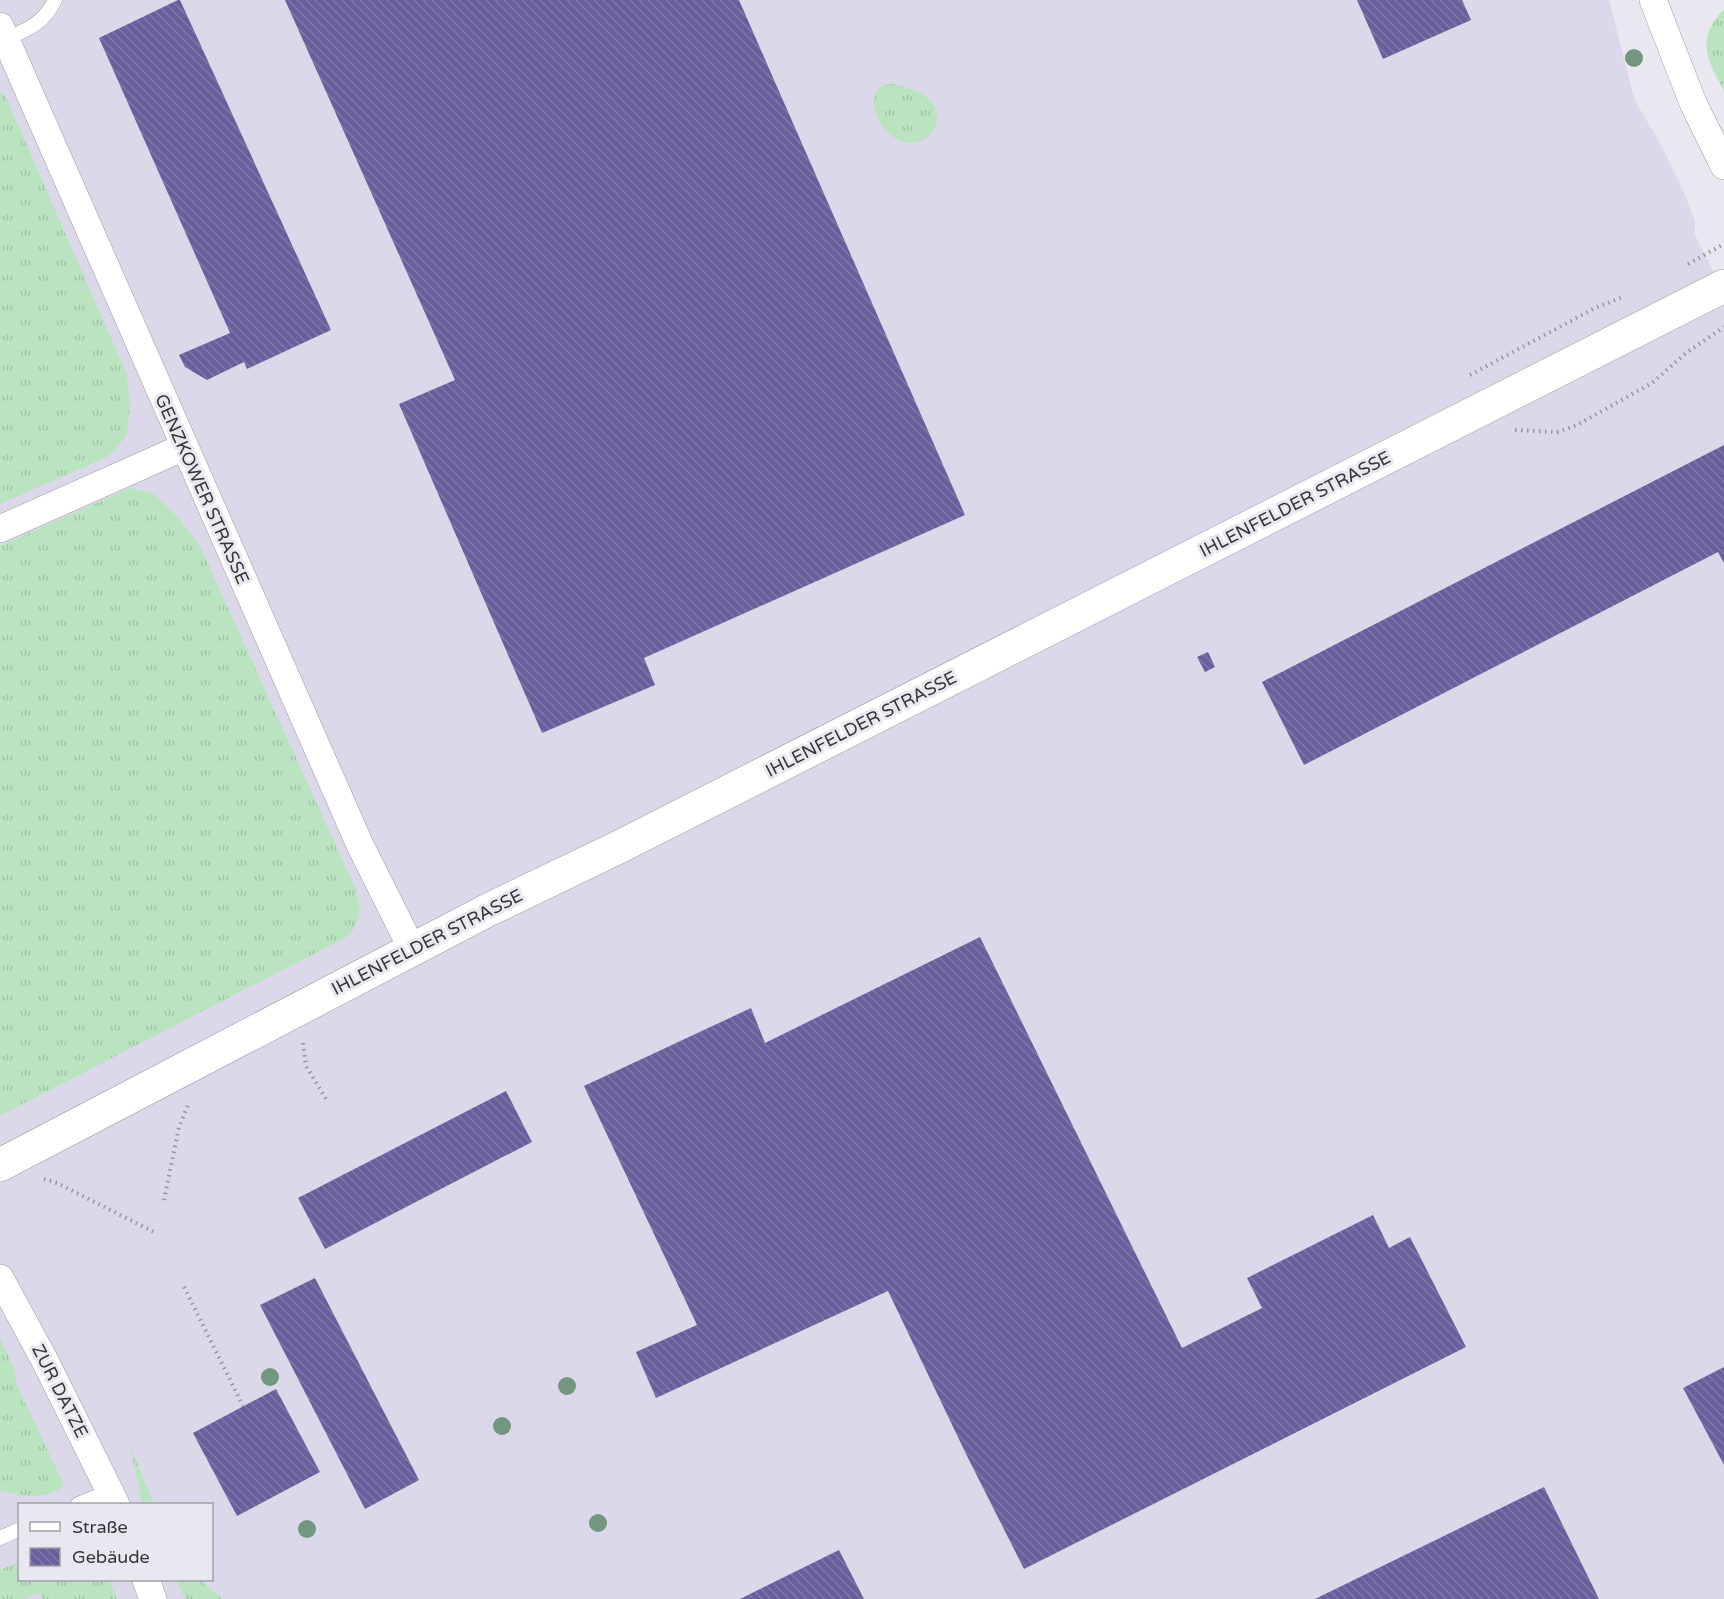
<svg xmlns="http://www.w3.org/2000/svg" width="1724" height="1599" font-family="'Varela Round',sans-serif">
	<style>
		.built { fill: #dbd9e9; fill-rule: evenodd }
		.grass { fill: url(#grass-tufts) }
		.building { fill: url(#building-back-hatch) }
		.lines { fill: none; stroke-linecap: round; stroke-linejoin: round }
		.service-casing { stroke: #9a99a1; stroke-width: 15 }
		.minor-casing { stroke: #9a99a1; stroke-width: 28 }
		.secondary-casing { stroke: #9a99a1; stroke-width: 34 }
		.path { stroke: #96959b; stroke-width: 4; stroke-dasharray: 1.5 4.5; stroke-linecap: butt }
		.service { stroke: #fff; stroke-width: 14 }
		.minor { stroke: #fff; stroke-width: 27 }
		.secondary { stroke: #fff; stroke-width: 33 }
		.tree { fill: #729680 }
		.labels { text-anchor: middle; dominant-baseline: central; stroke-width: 6; stroke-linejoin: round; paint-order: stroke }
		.street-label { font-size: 18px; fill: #363639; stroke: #e9e8f1 }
	</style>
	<defs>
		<pattern id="grass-tufts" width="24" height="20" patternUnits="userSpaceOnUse" patternTransform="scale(1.5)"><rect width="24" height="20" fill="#bae4bf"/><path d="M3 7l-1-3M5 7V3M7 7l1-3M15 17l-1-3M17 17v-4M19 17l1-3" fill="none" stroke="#a0c4a5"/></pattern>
		<pattern id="building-back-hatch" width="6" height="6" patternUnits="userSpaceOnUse" patternTransform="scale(1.5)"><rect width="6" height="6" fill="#6a5f9d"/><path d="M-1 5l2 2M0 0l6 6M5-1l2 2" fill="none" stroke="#8078a7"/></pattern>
	</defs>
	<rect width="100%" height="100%" fill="#e9e8f1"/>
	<!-- built -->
	<path class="built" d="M0,0H1609L1635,101L1659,141L1684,192L1695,221V235L1724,293V1599H0ZM20,1504H212V1580H20Z"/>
	<!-- grass -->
	<g class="grass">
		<path d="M1724,9V91C1707,59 1695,39 1724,9Z"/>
		<path d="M893,84C912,88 936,95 937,118C937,127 933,133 926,138C895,160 856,103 883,85Z"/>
		<path d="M0,93L5,95L127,375L130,406L127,435L109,456L0,504Z"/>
		<path d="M130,488L152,493L175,514L200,546L355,888C361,908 362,916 350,935L0,1116V546Z"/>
		<path d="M0,1338L14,1368L16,1383L64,1485C50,1500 18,1497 0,1490Z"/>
		<path d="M130,1446L154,1504H142Z"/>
		<path d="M19,1562L20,1580H109L117,1599H42L39,1593L24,1599H0V1570Z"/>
		<path d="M177,1580H200L222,1599H185Z"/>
	</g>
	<!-- building -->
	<g class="building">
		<path d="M178,0H180L331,330L247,369L244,362L207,380L185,367L179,355L230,333L99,38Z"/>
		<path d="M285,0H739L965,515L644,658L655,685L542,733L399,404L455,380Z"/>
		<path d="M1357,0H1462L1471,20L1383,59Z"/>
		<path d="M1724,445V563L1718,552L1304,765L1262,682Z"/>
		<path d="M1208,652L1215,667L1205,672L1197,657Z"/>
		<path d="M980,937L1182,1348L1262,1308L1247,1278L1373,1215L1389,1248L1410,1237L1466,1347L1024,1569L967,1456L888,1291L656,1398L636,1352L697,1325L584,1086L751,1008L765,1043Z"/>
		<path d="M506,1091L532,1142L325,1249L298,1198Z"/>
		<path d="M315,1278L419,1480L365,1509L260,1305Z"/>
		<path d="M1724,1367V1465L1683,1388Z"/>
		<path d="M276,1389L320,1472L237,1516L193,1433Z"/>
		<path d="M1544,1487L1599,1599H1315Z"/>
		<path d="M839,1550L864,1599H740Z"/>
	</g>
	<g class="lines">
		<!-- service casing -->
		<g class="service-casing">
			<g id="service">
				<path d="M6,39C28,29 43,24 55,0"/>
				<path d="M78,1504L110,1491"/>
				<path d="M0,1538L20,1529"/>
			</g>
		</g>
		<!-- minor casing -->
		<g class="minor-casing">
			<g id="minor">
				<path d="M1653,0L1693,103L1724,166"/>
				<path d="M0,26L360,845L412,949"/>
				<path d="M0,529L184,447"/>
				<path d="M0,1278L44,1359L116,1504"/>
				<path d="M146,1580L153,1599"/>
			</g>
		</g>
		<!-- secondary casing -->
		<g class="secondary-casing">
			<path id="secondary" d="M0,1165L488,910L619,847L1724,286"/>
		</g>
		<!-- path -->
		<g class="path">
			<path d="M1688,264L1724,244"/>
			<path d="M1470,375L1595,308L1623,297"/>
			<path d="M1515,430L1557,432L1577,425L1652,383L1686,353L1724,327"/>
			<path d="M303,1043L306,1066L326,1099"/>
			<path d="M44,1179L57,1183L156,1233"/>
			<path d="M164,1200L179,1127L188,1105"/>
			<path d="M184,1287L243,1406"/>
		</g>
		<!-- service -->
		<use href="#service" class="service"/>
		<!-- minor -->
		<use href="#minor" class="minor"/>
		<!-- secondary -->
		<use href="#secondary" class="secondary"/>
	</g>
	<!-- trees -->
	<g class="tree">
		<circle cx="1634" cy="58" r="9"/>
		<circle cx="270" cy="1377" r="9"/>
		<circle cx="567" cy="1386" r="9"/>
		<circle cx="502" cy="1426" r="9"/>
		<circle cx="598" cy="1523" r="9"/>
		<circle cx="307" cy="1529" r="9"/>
	</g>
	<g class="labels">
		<!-- street labels -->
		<g class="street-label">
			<text transform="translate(202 489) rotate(66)">GENZKOWER STRASSE</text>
			<text transform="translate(1295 504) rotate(-27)">IHLENFELDER STRASSE</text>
			<text transform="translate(861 724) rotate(-27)">IHLENFELDER STRASSE</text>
			<text transform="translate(427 942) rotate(-27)">IHLENFELDER STRASSE</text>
			<text transform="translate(60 1391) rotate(63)">ZUR DATZE</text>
		</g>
	</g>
	<!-- legend -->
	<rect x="18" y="1503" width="195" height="78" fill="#e9e8f1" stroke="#a1a1a7" stroke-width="1.5"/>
	<rect x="30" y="1522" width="30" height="9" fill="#ffffff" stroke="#a1a1a7" stroke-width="1.5"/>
	<text x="72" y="1533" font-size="18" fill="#363639">Straße</text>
	<rect x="30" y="1548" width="30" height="18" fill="url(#building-back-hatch)" stroke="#a1a1a7" stroke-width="1.5"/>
	<text x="72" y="1563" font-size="18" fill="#363639">Gebäude</text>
</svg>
